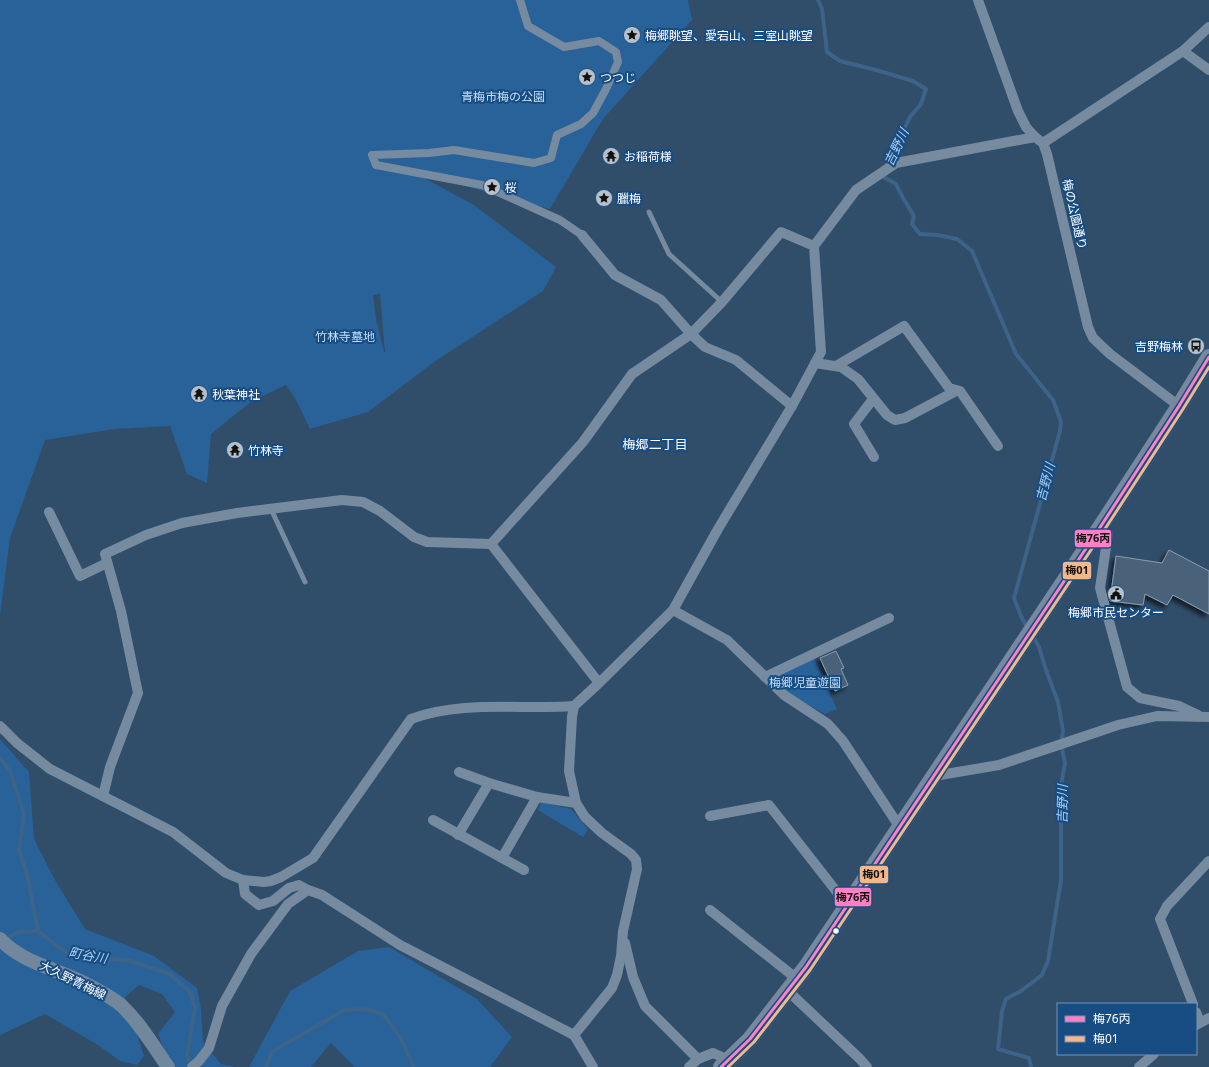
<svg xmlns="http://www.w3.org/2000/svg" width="1209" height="1067" font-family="'Noto Sans','Noto Sans JP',sans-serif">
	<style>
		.green { fill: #286299; fill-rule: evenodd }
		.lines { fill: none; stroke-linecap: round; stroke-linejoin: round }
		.stream { stroke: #3d6389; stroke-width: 4 }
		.building { fill: #4a627a; stroke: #8a9caf; filter: url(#shadow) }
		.service { stroke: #768ba0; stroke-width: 5 }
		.pedestrian { stroke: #768ba0; stroke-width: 8 }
		.minor { stroke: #768ba0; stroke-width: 10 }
		.secondary { stroke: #71879d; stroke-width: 14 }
		.primary { stroke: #76899e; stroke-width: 16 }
		.bus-1-casing { stroke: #184d83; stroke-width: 6 }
		.bus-2-casing { stroke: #184d83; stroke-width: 6 }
		.bus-1 { stroke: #ff80c5; stroke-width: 3 }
		.bus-2 { stroke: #f4b78a; stroke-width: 3 }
		.bus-dot { fill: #fff; stroke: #184d83; stroke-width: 1.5 }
		.labels { text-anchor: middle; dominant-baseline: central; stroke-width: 4; stroke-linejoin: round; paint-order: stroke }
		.poi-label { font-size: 12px; fill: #fff; stroke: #184d83; text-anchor: start }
		.park-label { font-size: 12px; fill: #c1def9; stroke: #184d83 }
		.street-label { font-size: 12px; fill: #fff; stroke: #184d83 }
		.water-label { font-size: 13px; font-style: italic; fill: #a8cff3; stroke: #184d83 }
		.neighbourhood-label { font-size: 13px; fill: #fff; stroke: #184d83 }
		.line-badge { stroke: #184d83; stroke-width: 1.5 }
		.pale-badge-label { font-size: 11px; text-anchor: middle; font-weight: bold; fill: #111 }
	</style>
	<defs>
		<filter id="shadow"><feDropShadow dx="-3.5" dy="3.5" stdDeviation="2" flood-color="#0009"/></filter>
	</defs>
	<rect width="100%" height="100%" fill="#304d6a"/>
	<!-- green -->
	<g class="green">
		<path d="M0,0H688L692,20L603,119L550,209L413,172L474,205L556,267L543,291L434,362L368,412L310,429L295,398L286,385L252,401L211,434L207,483L187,474L170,426L115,429L45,440L10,538L0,615ZM380,294L385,352H384L376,319L373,295Z"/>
		<path d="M814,658L837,709L825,714L792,696L775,680L776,675Z"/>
		<path d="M0,739L29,772L34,839L55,880L85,929L154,956L197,988L201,1009L203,1042L221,1064L235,1067H175L166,1055L158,1034L175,1012L162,994L139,985L125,997L144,1056L137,1065L120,1061L98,1045L45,1014L0,1035Z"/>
		<path d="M541,802L571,809L588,829L583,837L538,810Z"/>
		<path d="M389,947L477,999L512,1037L490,1067H355L331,1043L311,1067H249L290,991L358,951Z"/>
	</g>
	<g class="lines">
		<!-- stream -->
		<g class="stream">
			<path d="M818,0L822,9L827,52L840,61L876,70L913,81L926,89L921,104L910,117L886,167"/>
			<path d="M882,175V176L896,184L903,198L914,216L912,224L920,234L938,235L957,239L972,251L1016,354L1053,400L1061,422L1060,431L1014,598L1021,616L1028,629"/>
			<path d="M0,758L10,771L24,814L19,850L27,874L38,931L66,953L130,961L170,974L190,992L195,1007L187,1056L193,1065"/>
			<path d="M4,940L18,932L38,931"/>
			<path d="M266,1067L272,1052L344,1010L364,1009L383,1014L400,1037L414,1067"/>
			<path d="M1031,1067L1029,1058L998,1049L1002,1011L1006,999L1021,991L1042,975L1048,961L1061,880V785L1065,763L1061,744L1063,731L1058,702L1046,670L1039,647L1033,636"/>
		</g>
	</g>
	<!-- building -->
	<g class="building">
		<path d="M1169,550L1209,571V614L1173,595L1167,605L1145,594L1143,605L1110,601L1116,556L1162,563Z"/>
		<path d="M836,651L844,668L841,669L848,685L835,691L820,658Z"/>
	</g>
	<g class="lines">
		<!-- service -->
		<g class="service">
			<path d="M649,212L669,254L722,302"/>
			<path d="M271,509L305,582"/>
		</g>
		<!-- pedestrian -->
		<path class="pedestrian" d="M520,0L528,26L564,47L599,41L616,52L618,62L606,89L593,113L581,124L557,135L551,158L534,163L454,150L429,153L372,155L376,165L482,185L560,220L582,235"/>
		<!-- minor -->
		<g class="minor">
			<path d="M978,0L1018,111L1026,127L1035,137L1043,143L1047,154L1088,327L1093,338L1110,354L1179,406"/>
			<path d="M1183,51L1209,70"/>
			<path d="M1043,143L1183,51L1209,27"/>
			<path d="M582,235L615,275L661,300L691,334L705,347L736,360L792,406"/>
			<path d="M814,246L856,190L896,163L1035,137"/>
			<path d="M815,363L841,367L858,379L887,415L895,420L905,418L956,391"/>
			<path d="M836,366L904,326L949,388L960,391L998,446"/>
			<path d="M873,399L854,424L874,457"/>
			<path d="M49,512L80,576L107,563"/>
			<path d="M1099,529L1108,534L1100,588L1127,687L1140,698L1179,706L1198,715"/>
			<path d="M673,610L727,640L784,695L828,724L843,741L899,826"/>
			<path d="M765,677L889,618"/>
			<path d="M0,726L17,743L50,769L173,832L226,873L243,880L264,882L271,881L281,877L313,858L411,719C462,700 520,710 574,706"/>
			<path d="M459,772L489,783L537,797L576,803L585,817L602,833L631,854L636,860L637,869L623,931L621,956L617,975L612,988L574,1035"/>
			<path d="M934,776L999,765L1118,725L1157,716L1209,717"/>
			<path d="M103,796L110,767L138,693L121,611L105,554L146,535L182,523L237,513L342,500L363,502L380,511L414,537L427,542L491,544"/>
			<path d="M576,803L569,771L572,717L574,706L599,683L673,610L718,529L792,406L821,352L814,246L781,232L722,302L691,334L632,374L583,442L491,544L599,683"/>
			<path d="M710,816L769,805L847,905"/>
			<path d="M433,820L524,870"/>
			<path d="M458,835L489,783"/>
			<path d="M502,858L537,797"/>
			<path d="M243,880L245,894L259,905L273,901L289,888L299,885L308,890"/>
			<path d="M710,910L797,979"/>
			<path d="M625,943L633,977L645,1006L698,1059"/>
			<path d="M788,991L860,1059L867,1067"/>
			<path d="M1193,1004L1160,919L1167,906L1209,861"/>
			<path d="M1196,1012L1200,1022"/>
			<path d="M1196,1025L1209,1018"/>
			<path d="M192,1067L199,1061L209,1048L222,1006L251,954L288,904L308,890L322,895L400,945L574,1035L593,1067"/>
			<path d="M689,1067L698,1059L713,1053L729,1060"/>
			<path d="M1139,1067L1154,1054"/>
		</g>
		<!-- secondary -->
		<path class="secondary" d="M0,939C22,963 58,969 86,984C98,990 112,997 122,1006C140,1023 154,1047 168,1067"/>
		<!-- primary -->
		<path class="primary" d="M721,1067L750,1039L806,967L1099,529L1179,406L1209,357"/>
		<!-- bus-1 casing -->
		<g class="bus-1-casing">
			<path id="bus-1" d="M721,1067L750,1039L806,967L1099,529L1179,406L1209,357"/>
		</g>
		<!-- bus-2 casing -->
		<g class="bus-2-casing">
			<path id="bus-2" d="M728,1067L754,1042L810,970L1103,532L1183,409L1209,367"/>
		</g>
		<!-- bus-1 -->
		<use href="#bus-1" class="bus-1"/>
		<!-- bus-2 -->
		<use href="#bus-2" class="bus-2"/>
	</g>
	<!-- icons -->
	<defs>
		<g id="sight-disc" transform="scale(0.9)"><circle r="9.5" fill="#b7c1cb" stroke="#184d83"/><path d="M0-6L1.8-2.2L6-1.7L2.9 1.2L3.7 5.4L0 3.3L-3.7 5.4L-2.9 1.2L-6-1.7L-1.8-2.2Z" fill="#111"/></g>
		<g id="temple-disc" transform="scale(0.9)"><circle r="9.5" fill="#b7c1cb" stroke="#184d83"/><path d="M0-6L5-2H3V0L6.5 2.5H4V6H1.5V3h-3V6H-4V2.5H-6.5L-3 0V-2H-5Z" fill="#111"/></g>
		<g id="bus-disc" transform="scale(0.9)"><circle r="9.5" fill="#b7c1cb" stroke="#184d83"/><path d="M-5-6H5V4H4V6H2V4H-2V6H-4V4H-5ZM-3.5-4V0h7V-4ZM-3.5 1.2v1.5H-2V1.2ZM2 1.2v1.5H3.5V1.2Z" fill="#111"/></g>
		<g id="civic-disc" transform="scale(0.9)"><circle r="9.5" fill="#b7c1cb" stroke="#184d83"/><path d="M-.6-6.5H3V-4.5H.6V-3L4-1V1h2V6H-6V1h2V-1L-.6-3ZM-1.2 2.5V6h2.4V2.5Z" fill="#111"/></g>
	</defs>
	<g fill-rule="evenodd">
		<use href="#sight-disc" x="632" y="35"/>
		<use href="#sight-disc" x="587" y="77"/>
		<use href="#temple-disc" x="611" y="156"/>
		<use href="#sight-disc" x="492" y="187"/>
		<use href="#sight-disc" x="604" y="198"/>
		<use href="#bus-disc" x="1196" y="346"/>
		<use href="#temple-disc" x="199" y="394"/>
		<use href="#temple-disc" x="235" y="450"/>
		<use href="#civic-disc" x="1116" y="594"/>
	</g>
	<!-- markers -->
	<circle class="bus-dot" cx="836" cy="931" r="3.5"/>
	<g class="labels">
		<!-- poi labels -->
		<g class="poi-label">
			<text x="645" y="35">梅郷眺望、愛宕山、三室山眺望</text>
			<text x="600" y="77">つつじ</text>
			<text x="624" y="156">お稲荷様</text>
			<text x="505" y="187">桜</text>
			<text x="617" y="198">臘梅</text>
			<text x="1183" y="346" text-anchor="end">吉野梅林</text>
			<text x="212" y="394">秋葉神社</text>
			<text x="248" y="450">竹林寺</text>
			<text x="1116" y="612" text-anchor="middle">梅郷市民センター</text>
		</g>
		<!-- park labels -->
		<g class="park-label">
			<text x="503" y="96">青梅市梅の公園</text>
			<text x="345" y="336">竹林寺墓地</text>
			<text x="805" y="682">梅郷児童遊園</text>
		</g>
		<!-- street labels -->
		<g class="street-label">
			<text transform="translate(1075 214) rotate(77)">梅の公園通り</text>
			<text transform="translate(73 980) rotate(26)">大久野青梅線</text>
		</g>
		<!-- water labels -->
		<g class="water-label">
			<text transform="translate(896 147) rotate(-64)">吉野川</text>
			<text transform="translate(1045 482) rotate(-75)">吉野川</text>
			<text transform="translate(1062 804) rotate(-89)">吉野川</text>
			<text transform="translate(88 955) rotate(10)">町谷川</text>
		</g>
		<!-- neighbourhood labels -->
		<g class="neighbourhood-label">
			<text x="655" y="444">梅郷二丁目</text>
		</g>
	</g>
	<g class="line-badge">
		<rect x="1074" y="529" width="38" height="19" rx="4" fill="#ff80c5"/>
		<rect x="1062" y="561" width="30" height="19" rx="4" fill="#f4b78a"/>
		<rect x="859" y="865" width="30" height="19" rx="4" fill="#f4b78a"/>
		<rect x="834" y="887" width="38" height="20" rx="4" fill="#ff80c5"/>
	</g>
	<g class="pale-badge-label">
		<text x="1093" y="542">梅76丙</text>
		<text x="1077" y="574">梅01</text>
		<text x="874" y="878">梅01</text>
		<text x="853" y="901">梅76丙</text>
	</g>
	<!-- legend -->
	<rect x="1057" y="1003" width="140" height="52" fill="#184d83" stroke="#7494b5"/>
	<rect x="1065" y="1016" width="20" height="6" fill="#ff80c5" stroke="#7494b5"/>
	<text x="1093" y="1023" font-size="12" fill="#ffffff">梅76丙</text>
	<rect x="1065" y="1036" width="20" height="6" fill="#f4b78a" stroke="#7494b5"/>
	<text x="1093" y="1043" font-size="12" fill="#ffffff">梅01</text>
</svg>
